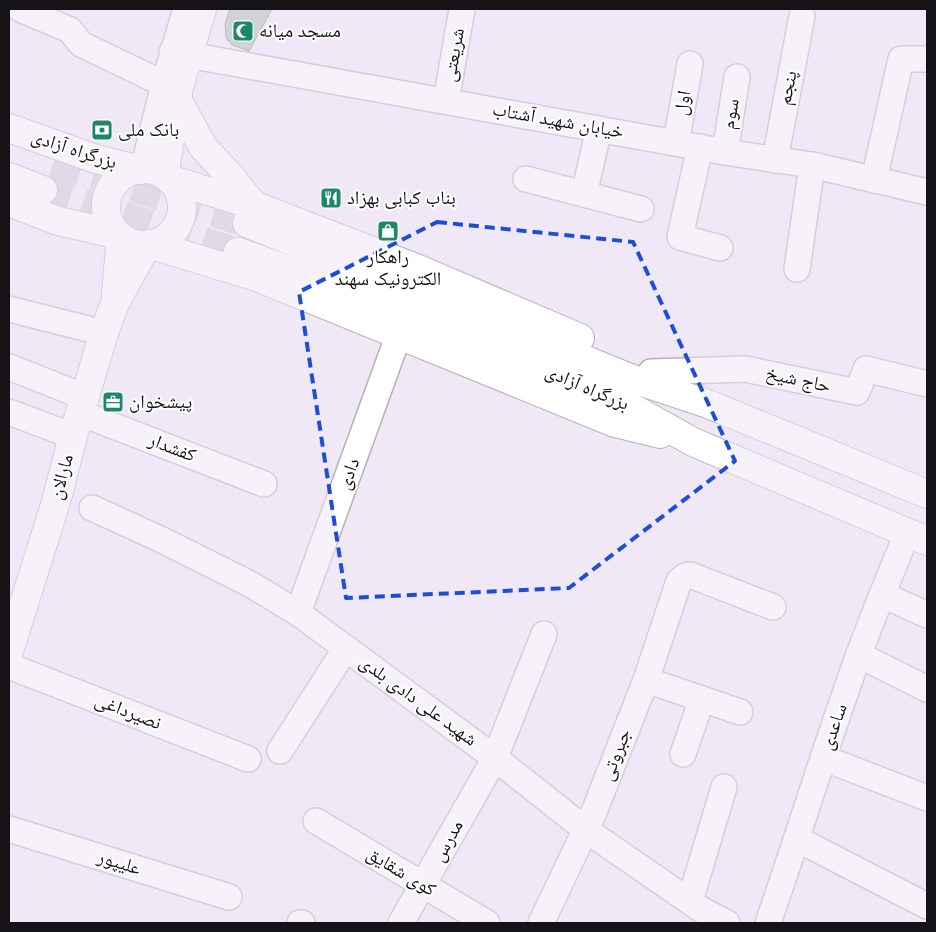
<svg xmlns="http://www.w3.org/2000/svg" width="936" height="932" font-family="Spectral,'Noto Naskh Arabic',serif">
	<style>
		.building { fill: #aabab2; stroke: #75847d }
		.lines { fill: none; stroke-linecap: round; stroke-linejoin: round }
		.highway-tunnel { stroke: #cfc8d4; stroke-width: 28; stroke-dasharray: 28 14; stroke-linecap: butt }
		.minor-casing { stroke: #b7afbc; stroke-width: 28 }
		.major-casing { stroke: #b7afbc; stroke-width: 30 }
		.highway-casing { stroke: #b7afbc; stroke-width: 30 }
		.minor { stroke: #fff; stroke-width: 25 }
		.major { stroke: #fff; stroke-width: 28 }
		.highway { stroke: #fff; stroke-width: 28 }
		.marked { fill: none; stroke: #1d4ed8; stroke-width: 4; stroke-dasharray: 10 6; stroke-linejoin: round }
		.labels { text-anchor: middle; dominant-baseline: central; stroke-width: 4; stroke-linejoin: round; paint-order: stroke }
		.poi-label { font-size: 19px; fill: #151317; stroke: #fff; text-anchor: start }
		.street-label { font-size: 19px; fill: #151317; stroke: #fff }
	</style>
	<rect width="100%" height="100%" fill="#f0e8f5"/>
	<!-- building -->
	<path class="building" d="M230,9H272L249,51L232,45L226,38L225,24Z"/>
	<g class="lines">
		<!-- highway-tunnel -->
		<g class="highway-tunnel">
			<path d="M53,164L247,223"/>
			<path d="M43,190L238,252"/>
		</g>
		<!-- minor casing -->
		<g class="minor-casing">
			<g id="minor">
				<path d="M20,9L70,30L81,44L164,84L179,87"/>
				<path d="M172,52L725,152L812,165L927,192"/>
				<path d="M446,101L462,9"/>
				<path d="M676,143L690,64"/>
				<path d="M700,147L680,237L720,248"/>
				<path d="M725,152L737,77"/>
				<path d="M775,160L802,16"/>
				<path d="M143,170L164,84L186,9"/>
				<path d="M526,179L641,209"/>
				<path d="M874,180L901,59H927"/>
				<path d="M584,194L599,129"/>
				<path d="M797,269L812,165"/>
				<path d="M9,309L104,333"/>
				<path d="M9,367L85,397"/>
				<path d="M651,372L745,369L857,392L866,369L927,384"/>
				<path d="M9,412L73,436"/>
				<path d="M80,413L264,484"/>
				<path d="M92,508L160,539L250,584L298,613L495,758L586,830L702,910L727,923"/>
				<path d="M883,595L927,615"/>
				<path d="M298,613L399,334"/>
				<path d="M859,655L927,689"/>
				<path d="M9,666L248,759"/>
				<path d="M646,680L740,712"/>
				<path d="M280,751L346,648"/>
				<path d="M683,754L702,699"/>
				<path d="M823,758L927,798"/>
				<path d="M316,821L487,923"/>
				<path d="M9,829L229,897"/>
				<path d="M797,839L927,906"/>
				<path d="M690,901L724,787"/>
				<path d="M300,923H302"/>
				<path d="M401,923L495,758L544,634"/>
				<path d="M541,923L594,812L646,680L679,581L685,576L690,575L773,607"/>
				<path d="M768,923C799,834 826,745 858,657C873,615 891,574 907,533"/>
			</g>
		</g>
		<!-- major casing -->
		<g class="major-casing">
			<g id="major">
				<path d="M177,99L203,147L231,177L253,205"/>
				<path d="M164,175L179,87L202,9"/>
				<path d="M116,292L121,237"/>
				<path d="M9,651L56,502L73,436L104,333L115,303L147,245"/>
			</g>
		</g>
		<!-- highway casing -->
		<g class="highway-casing">
			<g id="highway">
				<path d="M9,128L96,159L140,170"/>
				<circle cx="144" cy="207" r="38"/>
				<path d="M9,177L43,190"/>
				<path d="M169,179L253,205L416,268L580,338"/>
				<path d="M9,202L58,221L116,234"/>
				<path d="M247,223L630,378L708,404L927,494"/>
				<path d="M149,244L257,277L615,423L660,434"/>
				<path d="M238,252L370,299L620,401L693,442L927,541"/>
			</g>
		</g>
		<!-- minor -->
		<use href="#minor" class="minor"/>
		<!-- major -->
		<use href="#major" class="major"/>
		<!-- highway -->
		<use href="#highway" class="highway"/>
	</g>
	<!-- marked area -->
	<path d="M0 0H936V932H0ZM437,222L633,242L735,461L569,588L346,598L299,292Z" fill="#f0e8f5" fill-opacity=".55" fill-rule="evenodd"/>
	<path class="marked" d="M437,222L633,242L735,461L569,588L346,598L299,292Z"/>
	<!-- icons -->
	<defs>
		<g id="mosque-square" transform="scale(1.125)"><rect x="-9" y="-9" width="18" height="18" rx="4" fill="#1c8866" stroke="#fff"/><path d="M3.5-4.9A6 6 0 1 0 3.5 4.9A5 5 0 1 1 3.5-4.9Z" fill="#fff"/></g>
		<g id="bank-square" transform="scale(1.125)"><rect x="-9" y="-9" width="18" height="18" rx="4" fill="#1c8866" stroke="#fff"/><path d="M-6-4H6V4H-6ZM0-2.3a2.3 2.3 0 1 0 0 4.6a2.3 2.3 0 1 0 0-4.6Z" fill="#fff"/></g>
		<g id="restaurant-square" transform="scale(1.125)"><rect x="-9" y="-9" width="18" height="18" rx="4" fill="#1c8866" stroke="#fff"/><path d="M-5-6h1v4h1v-4h1v4h1v-4h1v5L-1.5 .5V6h-2V.5L-5-1ZM5-6V6H3V1.5H1.5Q1.5-4 5-6Z" fill="#fff"/></g>
		<g id="shop-square" transform="scale(1.125)"><rect x="-9" y="-9" width="18" height="18" rx="4" fill="#1c8866" stroke="#fff"/><path d="M-5-2.5h2.3a2.7 3.5 0 0 1 5.4 0H5L5.5 6h-11ZM-1.5-2.5h3a1.5 2.3 0 0 0-3 0Z" fill="#fff"/></g>
		<g id="office-square" transform="scale(1.125)"><rect x="-9" y="-9" width="18" height="18" rx="4" fill="#1c8866" stroke="#fff"/><path d="M-6-3h4V-5.5h4V-3h4V5H-6ZM-1-4.5V-3h2v-1.5ZM-6 0V1H6V0Z" fill="#fff"/></g>
	</defs>
	<g fill-rule="evenodd">
		<use href="#mosque-square" x="243" y="31"/>
		<use href="#bank-square" x="102" y="130"/>
		<use href="#restaurant-square" x="331" y="198"/>
		<use href="#shop-square" x="388" y="231"/>
		<use href="#office-square" x="113" y="402"/>
	</g>
	<g class="labels">
		<!-- poi labels -->
		<g class="poi-label">
			<text x="259" y="31">مسجد میانه</text>
			<text x="118" y="130">بانک ملی</text>
			<text x="347" y="198">بناب کبابی بهزاد</text>
			<text x="388" y="257" text-anchor="middle">راهکار<tspan x="388" dy="22">الکترونیک سهند</tspan></text>
			<text x="129" y="402">پیشخوان</text>
		</g>
		<!-- street labels -->
		<g class="street-label">
			<text transform="translate(454 55) rotate(-80)">شریعتی</text>
			<text transform="translate(788 88) rotate(-79)">پنجم</text>
			<text transform="translate(683 103) rotate(-80)">اول</text>
			<text transform="translate(731 114) rotate(-81)">سوم</text>
			<text transform="translate(558 121) rotate(10)">خیابان شهید آشتاب</text>
			<text transform="translate(74 150) rotate(18)">بزرگراه آزادی</text>
			<text transform="translate(798 380) rotate(12)">حاج شیخ</text>
			<text transform="translate(587 388) rotate(23)">بزرگراه آزادی</text>
			<text transform="translate(172 448) rotate(21)">کفشدار</text>
			<text transform="translate(349 474) rotate(-70)">دادی</text>
			<text transform="translate(62 477) rotate(-75)">مارالان</text>
			<text transform="translate(418 701) rotate(36)">شهید علی دادی بلدی</text>
			<text transform="translate(128 712) rotate(21)">نصیرداغی</text>
			<text transform="translate(834 727) rotate(-71)">ساعدی</text>
			<text transform="translate(616 755) rotate(-69)">جبروتی</text>
			<text transform="translate(448 841) rotate(-61)">مدرس</text>
			<text transform="translate(119 863) rotate(17)">علیپور</text>
			<text transform="translate(401 872) rotate(31)">کوی شقایق</text>
		</g>
	</g>
	<!-- border -->
	<rect width="936" height="932" fill="none" stroke="#151317" stroke-width="20"/>
</svg>
